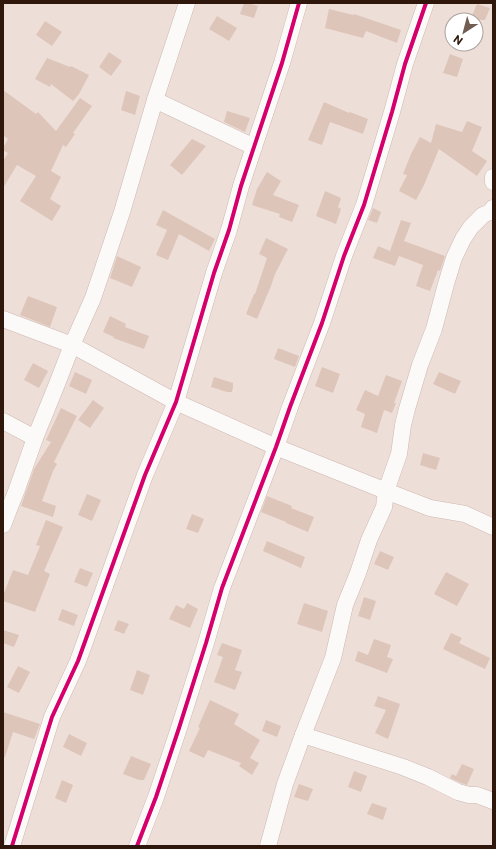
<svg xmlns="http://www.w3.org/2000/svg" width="496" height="849" font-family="Commissioner,sans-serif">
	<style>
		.building { fill: #dec5ba }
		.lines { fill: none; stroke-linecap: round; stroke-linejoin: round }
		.street-casing { stroke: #cdb9b1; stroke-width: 17 }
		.street { stroke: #fcfaf9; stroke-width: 16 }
		.cycleway-casing { stroke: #fff; stroke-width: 6 }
		.cycleway { stroke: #d6006c; stroke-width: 4 }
	</style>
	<rect width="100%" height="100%" fill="#eeded8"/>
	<!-- building -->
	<g class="building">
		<path d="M244,3H248L258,6L254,18L240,14Z"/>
		<path d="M477,4L490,8L485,20H470Z"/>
		<path d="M329,9L353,15L354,14L401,30L397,43L366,31L363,38L325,28Z"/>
		<path d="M217,16L237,28L229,41L209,29Z"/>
		<path d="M45,21L62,32L52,46L36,35Z"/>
		<path d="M109,52L122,61L111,76L99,67Z"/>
		<path d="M450,54L463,59L457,77L443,73Z"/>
		<path d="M47,58L70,67L71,66L89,75L79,94L73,101L51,84L50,87L35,79Z"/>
		<path d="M3,90L36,114L38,112L56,131L80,98L92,106L73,133L75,134L66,147L63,145L51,171L61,177L50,199L61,206L52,221L20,201L36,176L17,165L3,188V161L8,153L3,150V148L8,139L3,135Z"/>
		<path d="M126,91L140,96L135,115L121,110Z"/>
		<path d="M324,102L349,113L350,112L368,119L363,134L330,122L322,145L308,140Z"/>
		<path d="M227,111L250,118L245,132L224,122Z"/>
		<path d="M467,121L482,127L472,151L487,161L477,176L439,149L424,185L416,200L399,191L407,175L403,174L411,154L420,137L431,143L436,124L462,132Z"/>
		<path d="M192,139L206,146L182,175L170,165Z"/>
		<path d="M267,172L281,181L273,195L299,205L292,222L279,217L280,214L252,205L257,189Z"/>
		<path d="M325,191L341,198L338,207L341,209L336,224L316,216Z"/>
		<path d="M373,208L381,212L377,223L368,220Z"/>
		<path d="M163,210L215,239L209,251L179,234L168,260L156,255L167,230L156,225Z"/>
		<path d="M401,220L411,223L404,241L445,256L440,271L438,270L430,291L416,286L423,265L399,256L395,266L373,258L378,246L390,251Z"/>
		<path d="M266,238L288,249L275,274L271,286L257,319L246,314L254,294H255L267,258L259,254Z"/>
		<path d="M117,256L141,267L132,287L110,278Z"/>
		<path d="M28,296L57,307L50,327L20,315Z"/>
		<path d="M110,316L126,324L125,327L149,336L144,349L113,338L114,337L103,332Z"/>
		<path d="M278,348L299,356L295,367L274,359Z"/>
		<path d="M33,363L48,371L39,388L24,380Z"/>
		<path d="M322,367L340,374L333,393L315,386Z"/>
		<path d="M75,372L92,380L86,394L69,386Z"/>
		<path d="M439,372L461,381L455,394L433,384Z"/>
		<path d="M386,375L402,381L394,403H396L392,413L384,410L377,433L361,427L365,414L356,410L365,390L378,396Z"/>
		<path d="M214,377L233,383V387L232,392H227L211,387Z"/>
		<path d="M93,400L104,408L90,428L78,420Z"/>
		<path d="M61,408L77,416L54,462L57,464L53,471L42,501L56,506L53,517L21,506L34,469L51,442L46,440Z"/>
		<path d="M423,453L440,458L436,470L420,465Z"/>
		<path d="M87,494L101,500L92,521L78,515Z"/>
		<path d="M267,496L292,506L291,508L314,517L308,532L286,523V522L261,512Z"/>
		<path d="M192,514L204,519L198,533L186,529Z"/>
		<path d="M46,520L63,527L44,571L50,574L35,612L3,601V596L13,570L28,575L40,546L36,545Z"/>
		<path d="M267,541L305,557L301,568L263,551Z"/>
		<path d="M380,551L394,557L388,570L374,564Z"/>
		<path d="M80,568L93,573L87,587L74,582Z"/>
		<path d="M446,572L469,584L457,606L434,594Z"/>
		<path d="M364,597L376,601L370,620L358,616Z"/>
		<path d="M187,603L198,609L190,628L169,619L176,605L184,609Z"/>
		<path d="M304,603L328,611L322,632L297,624Z"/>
		<path d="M62,609L78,615L74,626L58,620Z"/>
		<path d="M118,620L129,624L124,634L114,630Z"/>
		<path d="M3,630L19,635L14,647L3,643Z"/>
		<path d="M451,633L462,638L459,643L490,658L485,669L443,649Z"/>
		<path d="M374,639L391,645L387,657L393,659L387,673L355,661L358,651L368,655Z"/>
		<path d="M222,643L242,650L235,670L242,672L235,690L214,682L223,657L217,655Z"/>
		<path d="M18,666L30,672L19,693L7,687Z"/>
		<path d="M137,670L150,675L143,695L130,690Z"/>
		<path d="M378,696L400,704L388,739L375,733L386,710L374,706Z"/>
		<path d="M210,700L239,714L234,724L260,740L250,758L259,763L252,775L239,766L241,763L208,750L204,758L189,751L200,728L198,727Z"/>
		<path d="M3,712L40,724L34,739L13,732L5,757H3Z"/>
		<path d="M266,720L281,726L277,737L262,731Z"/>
		<path d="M69,734L87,743L81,756L63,747Z"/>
		<path d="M131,756L151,764L144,780H139L123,774Z"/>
		<path d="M462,764L474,769L467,785L461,783L450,778L452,774L456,776Z"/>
		<path d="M354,771L367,776L361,792L348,787Z"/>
		<path d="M62,780L73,785L66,803L55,798Z"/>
		<path d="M299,784L313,789L308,801L294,797Z"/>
		<path d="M372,803L387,808L383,820L367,814Z"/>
	</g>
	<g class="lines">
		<!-- street casing -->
		<g class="street-casing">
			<g id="street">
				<path d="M155,100L254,147"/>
				<path d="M493,177V182"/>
				<path d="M3,319L72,345L176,402L276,447L386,491L430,508L465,514L493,527"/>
				<path d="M3,421L35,438"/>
				<path d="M3,525L17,489L35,438L57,384L72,345L93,298L122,212L155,100L187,3"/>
				<path d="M303,735L403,767L428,777L458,792L469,795H477L493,801"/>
				<path d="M12,846L52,717L78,661L145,475L176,402L214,273L229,230L241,186L282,63L299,3"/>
				<path d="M137,846L156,797L179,728L206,643L222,588L276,447L290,407L322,323L344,256L364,205L392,112L405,64L426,3"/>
				<path d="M268,846L285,784L303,735L333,658L345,605L358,573L369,540L384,507L386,491L399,454L403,425L407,409L420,365L434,329L446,284L454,258L463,239L471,227L483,215L490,212L493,208"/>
			</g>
		</g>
		<!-- street -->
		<use href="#street" class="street"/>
		<!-- cycleway casing -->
		<g class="cycleway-casing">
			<g id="cycleway">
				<path d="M12,846L52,717L78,661L145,475L176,402L214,273L229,230L241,186L282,63L299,3"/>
				<path d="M137,846L156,797L179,728L206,643L222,588L276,447L290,407L322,323L344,256L364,205L392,112L405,64L426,3"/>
			</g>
		</g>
		<!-- cycleway -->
		<use href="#cycleway" class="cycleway"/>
	</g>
	<!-- border -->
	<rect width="496" height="849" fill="none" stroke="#30170b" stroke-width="8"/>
	<!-- north arrow -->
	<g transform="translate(464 32) rotate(216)"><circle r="19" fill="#ffffff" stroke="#aca29d"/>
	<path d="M0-3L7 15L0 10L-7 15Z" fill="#725d53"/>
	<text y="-6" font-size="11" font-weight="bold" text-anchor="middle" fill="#30170b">N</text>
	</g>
</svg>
